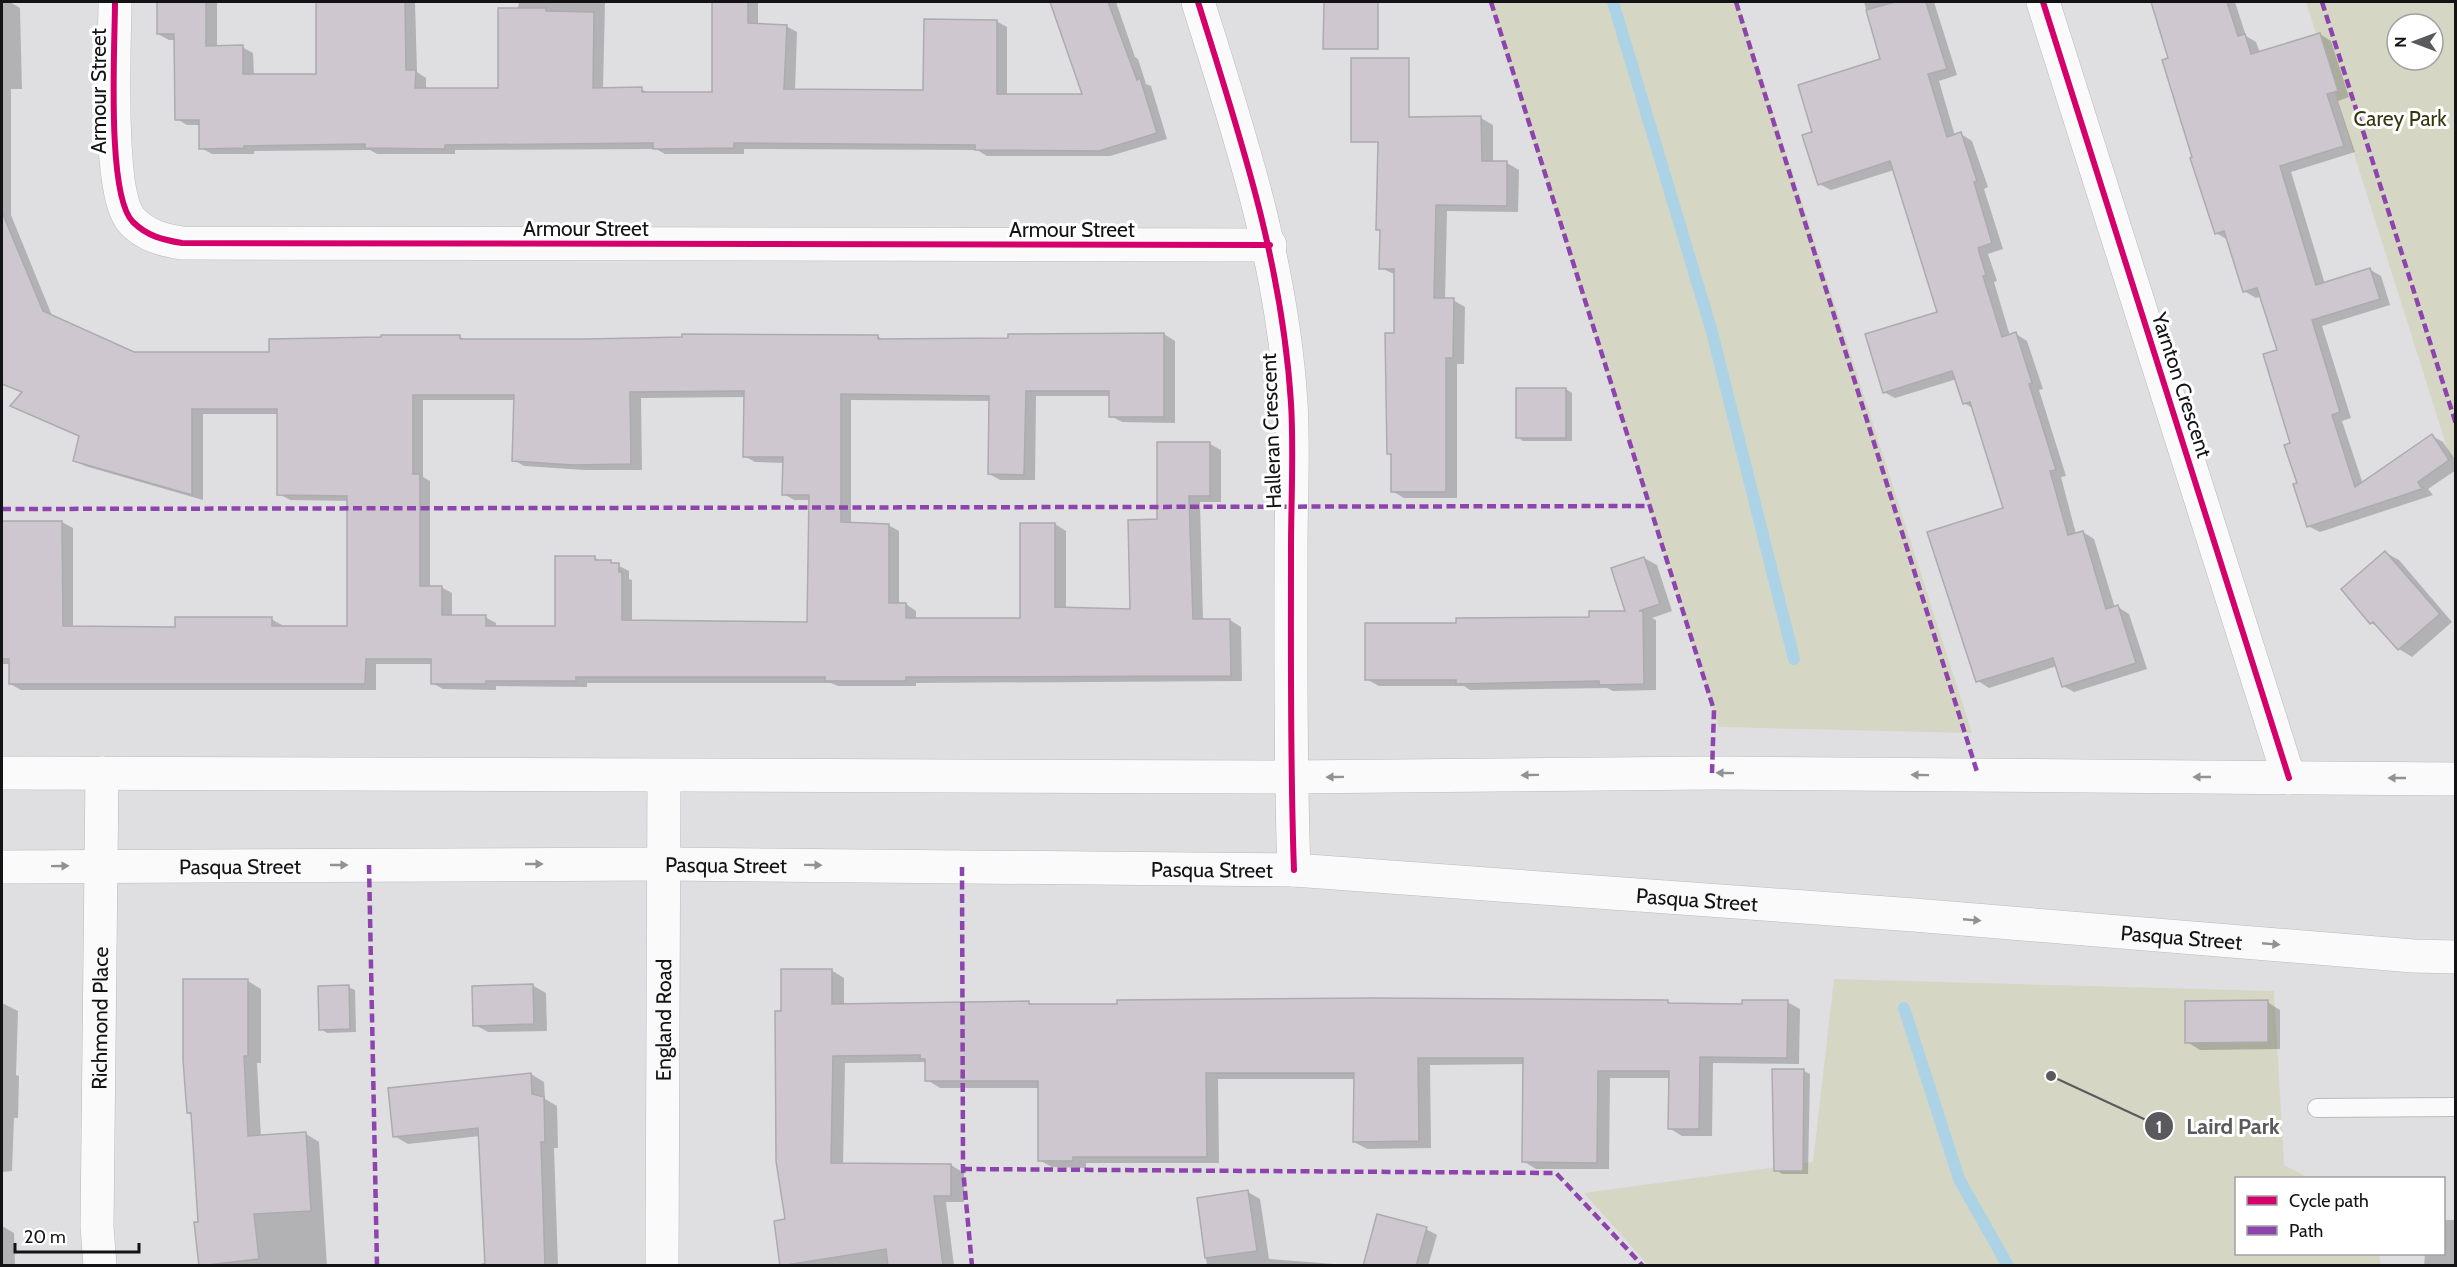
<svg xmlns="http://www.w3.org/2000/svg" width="2457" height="1267" font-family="Cabin,sans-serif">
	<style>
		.green { fill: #d5d7c4; fill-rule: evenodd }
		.shadow { fill: #0003; fill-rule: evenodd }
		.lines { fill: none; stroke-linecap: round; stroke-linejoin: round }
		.stream { stroke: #acd2e6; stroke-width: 12 }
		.building { fill: #cec7d0; stroke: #acabad; stroke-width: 1.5; fill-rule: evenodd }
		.service-casing { stroke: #bababc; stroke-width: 20 }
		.minor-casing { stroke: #bababc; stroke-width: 34 }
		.secondary-casing { stroke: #bababc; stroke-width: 34 }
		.service { stroke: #fafafb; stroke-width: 18 }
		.minor { stroke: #fafafb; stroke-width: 33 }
		.secondary { stroke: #fafafb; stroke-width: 33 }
		.quiet { stroke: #8e44ad; stroke-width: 4.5; stroke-dasharray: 9 4.5; stroke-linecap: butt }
		.cycleway-casing { stroke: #fff; stroke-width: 10 }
		.cycleway { stroke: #d6006c; stroke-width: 6 }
		.oneway { fill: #929294 }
		.labels { text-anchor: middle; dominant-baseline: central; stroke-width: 6; stroke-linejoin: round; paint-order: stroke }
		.street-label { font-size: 21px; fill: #131315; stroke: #fff }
		.park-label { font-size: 21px; fill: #35370f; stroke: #fff }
		.leader { fill: none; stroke: #5a5a5d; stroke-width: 2 }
		.callout-dot { fill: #5a5a5d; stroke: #fff; stroke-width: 2 }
		.mark-label { font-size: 18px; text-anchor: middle; font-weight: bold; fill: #fff }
		.callout-label { font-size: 22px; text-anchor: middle; font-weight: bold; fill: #5a5a5d; stroke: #fff; stroke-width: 6; stroke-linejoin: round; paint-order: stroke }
	</style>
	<rect width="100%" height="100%" fill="#dfdfe2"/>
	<!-- green -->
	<g class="green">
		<path d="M1489,2H1738L1972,733L1719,727Z"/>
		<path d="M2306,2H2455V459L2450,457ZM2397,24H2433V60H2397Z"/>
		<path d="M1834,979L2274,991L2284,1165L2309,1178H2236V1254H2379L2381,1265H1648L1584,1193L1813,1162Z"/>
	</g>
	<!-- shadow -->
	<g class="shadow">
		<path d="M2,2H10L20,8L22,89H11V215L53,318L133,353H271L460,337L466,340L586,341L877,336L884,340L1009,339L1164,334L1175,341V423L1122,422L1111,416V396H1036L1035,480H1000L989,474L990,401L851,400V524L888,525L899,531V604H906L916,611V620L1021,619V524H1055L1066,531V609L1131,611L1158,521V444H1210L1221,450V502H1200L1203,621L1230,620L1241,627L1242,681L916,683V686H838L831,683H587V687L496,686V690L443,689L432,683L433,664H376V690H21L10,684V664H2V523L62,522L73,528V628H177L271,619L282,625V627L349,628V501L290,500L279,494V414H203V500L85,466L74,460L81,437L23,411V393L2,383V372L9,365L2,347ZM745,397L744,456L755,462L784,463V494L794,500H810L808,624L632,622V580L629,579V571L611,562H602L595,558L557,628H496V623L485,617H452V593L441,587H430V481L423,477V400H515L514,460L524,466L585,470H642L641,398Z"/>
		<path d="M158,2H217V47H242L253,53L254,76H318V2H415L417,72L426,78V89L500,90L519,2H605L603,89H641L649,93H713V2H758V25L786,26L797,32L795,91H924L996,21L1007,27V95L1084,96L1052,2H1116L1135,57L1138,59L1146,84L1151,86L1167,139L1110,156H987L977,150L744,149V154H665L656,149L455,150V154H377L370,150L254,151V154H212L201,148V125H187L177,119L176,40H169L158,34Z"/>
		<path d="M1864,2H1934L1957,75L1939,81L1955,136L1961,134L1972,141L1988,187L1984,189L2003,249L1988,254L1997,281L1994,282L2010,336L2016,334L2027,341L2043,389L2039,390L2066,476L2061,477L2076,534L2083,532L2094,539L2115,608L2118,607L2129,614L2147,669L2074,692L2063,686L2057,666L1989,688L1978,681L2005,509L1974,409L1964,403L1957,379L1895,398L1884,392L1939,313L1894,170L1831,190L1819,184L1814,133L1882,60Z"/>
		<path d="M2152,2H2235L2246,36L2256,42L2260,53L2320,34L2331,41L2349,97L2338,101L2355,152L2291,172L2325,284L2369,269L2381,276L2390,305L2322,326L2351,418L2342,421L2363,484L2432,436L2443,442L2456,461V470L2428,489L2433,495L2320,532L2308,526L2292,444L2279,351L2262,296L2256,298L2244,291L2228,240L2216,233L2170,59Z"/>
		<path d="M1481,118L1493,125V163H1507L1519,170L1518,212L1447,211L1445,300H1453L1465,307L1464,364H1457V498H1404L1392,491V455L1389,453L1396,334V275L1381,268V232L1378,230Z"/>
		<path d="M1517,389H1566L1572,393V441H1523L1517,437Z"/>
		<path d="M2386,553L2399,560L2452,622L2412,657L2399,649L2381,628L2371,623Z"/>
		<path d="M1644,558L1657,565L1672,611L1652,618L1656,620V690L1613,691L1607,688L1470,690L1464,686H1379L1366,679L1457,625L1591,618L1627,613Z"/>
		<path d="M831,970L844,978V1005L1028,1002L1034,1006L1667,1001L1674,1005L1744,1006L1787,1002L1800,1009L1799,1064L1713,1063L1712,1136H1682L1669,1128L1670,1078H1610L1609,1169H1536L1523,1161L1525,1064L1430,1065L1431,1148L1367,1149L1354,1142L1355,1079H1218L1219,1163H1086V1168L1052,1167L1039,1160L1040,1088H940L927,1080V1062L845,1063L843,1165H951L964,1173V1202H946L954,1266H782L786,1221L783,1013Z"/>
		<path d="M248,981L261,989V1063H257L261,1137L306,1134L319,1142L327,1266H201L193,1115L188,1113Z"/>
		<path d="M532,985L546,993L547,1031L488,1032L475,1025Z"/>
		<path d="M348,987L355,990L356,1032L327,1033L321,1029Z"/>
		<path d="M2267,1002L2280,1010V1049L2200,1050L2187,1042Z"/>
		<path d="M2,1003L18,1011L16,1075L19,1076L18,1118H14L12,1171L2,1172Z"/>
		<path d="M1804,1071L1810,1074L1808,1174H1782L1776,1170Z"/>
		<path d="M531,1074L544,1082L545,1099L557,1106L558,1148H554L558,1266H475L486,1262L480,1136L408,1144L394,1136L390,1089Z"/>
		<path d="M1248,1192L1260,1199L1269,1259L1359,1266H1207L1198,1199Z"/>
		<path d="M2444,1220H2456V1266H2424L2425,1254H2444Z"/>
		<path d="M2,1226L14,1233L15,1266H2Z"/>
		<path d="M1426,1229L1437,1235L1428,1266H1365Z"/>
	</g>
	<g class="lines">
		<!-- stream -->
		<g class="stream">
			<path d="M1613,2L1712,332L1794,659"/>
			<path d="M1904,1008L1959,1179L2008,1266"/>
		</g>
	</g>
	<!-- building -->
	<g class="building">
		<path d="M157,2H206V46L243,45V74H316V2H405L406,70H416L415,88H498V8H546V11L594,12L593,88L642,87V92H712V2H748V23L787,25L784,89L923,90L924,19L997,20V94H1082L1050,2H1108L1137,80L1140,78L1157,133L1099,151L975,150V145L734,143V148L653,149V143L445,145V149L365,148V144L244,146V148L199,149V120H175L174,34H157Z"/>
		<path d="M1324,2H1378V49H1323Z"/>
		<path d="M1895,2H1926L1947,69L1928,74L1947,137L1961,132L1977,181L1974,182L1992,243L1978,248L1986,275L1983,276L2002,337L2016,332L2032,383L2029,384L2056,470L2050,471L2068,535L2083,531L2106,609L2118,605L2136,663L2062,687L2053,658L1976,682L1927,532L2003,508L1970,402L1963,404L1952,371L1883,393L1865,334L1937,312L1890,161L1818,185L1802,135L1812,132L1798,85L1880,59L1866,10Z"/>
		<path d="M2151,2H2227L2238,36L2245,34L2251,54L2320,33L2338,91L2327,94L2344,146L2280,166L2316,285L2370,268L2380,299L2312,320L2340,412L2332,415L2355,487L2432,434L2449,460L2418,482L2422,489L2307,527L2293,484L2297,483L2284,445L2290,443L2263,354L2277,350L2257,288L2243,292L2224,231L2215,234L2190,158L2192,157L2162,60L2168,58Z"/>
		<path d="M1351,58H1409V117L1481,116L1482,161H1507V206L1436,205L1434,298H1454L1453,358H1446V492H1391V454H1387L1385,333H1394V269H1379L1380,230H1376L1378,142H1351Z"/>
		<path d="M2,212L43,311L134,352H269V339L381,337V335H460V339H586L682,337V334L878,335V339L1008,338V334L1164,333V417H1109V391H1026L1024,475L988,474L989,396L841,394V522L889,524V603H906V618H1020V523H1055V607L1130,609L1128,520L1157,519V442H1210V496H1189L1193,619H1230L1231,676L906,677V681H825V677H576V681H486V684H431V659H366L365,684H9V659H2V521H62L63,626L175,627V617H272V626H347V496L277,495V409H192V495L73,461L79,436L10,406L22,392L2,384ZM744,391L743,457H783L782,495H809L807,622L622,620V572H619V563H611V560H595V556H555V626H486V615H442V586H420V474H413V395H514L512,461L573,465L631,464L630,392Z"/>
		<rect x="1516" y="388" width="50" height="50"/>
		<path d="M2385,551L2440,614L2398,650L2373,622L2370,624L2341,589Z"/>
		<path d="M1644,557L1660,604L1639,611H1643L1644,684L1599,685V681L1456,684V680H1365V623H1456V618L1589,617V611H1625L1611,568Z"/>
		<path d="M781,969H832V1004L1029,1001V1004H1117V1000L1373,998L1668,1000V1003L1742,1004V1000H1788L1787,1058L1700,1057L1699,1129H1668L1669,1071H1598L1597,1163L1522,1162L1523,1058H1418L1419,1141L1353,1142L1354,1073H1206L1207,1157H1073V1161H1038V1081H925V1059H920V1055L833,1056L831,1163L951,1164V1196H934L943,1266H888L886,1249L780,1266L774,1221L785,1219L776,1161L775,1011H781Z"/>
		<path d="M183,979H248V1056H244L248,1136L306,1132L311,1211L254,1214L259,1259L199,1266L194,1222H198L191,1113H187L183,1060Z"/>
		<path d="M533,984L534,1024L473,1026L472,986Z"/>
		<path d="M349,985L350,1029L319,1030L318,986Z"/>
		<path d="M2268,1000V1042L2185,1043V1001Z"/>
		<path d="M1772,1069H1804L1803,1171H1774Z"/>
		<path d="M531,1073L532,1094L544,1097L545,1142H541L545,1266H485L478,1128L393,1137L388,1088Z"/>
		<path d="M1248,1190L1257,1251L1205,1258L1197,1198Z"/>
		<path d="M1377,1214L1427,1227L1416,1266H1363Z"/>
	</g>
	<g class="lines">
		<!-- service casing -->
		<g class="service-casing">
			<path id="service" d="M2317,1108L2456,1107"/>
		</g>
		<!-- minor casing -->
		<g class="minor-casing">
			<g id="minor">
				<path d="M115,2C115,44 106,196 133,222C147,236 163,240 182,243L1270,245"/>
				<path d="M1198,2C1240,136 1282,261 1291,403C1294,451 1291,500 1291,548C1291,655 1290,763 1294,870"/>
				<path d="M2043,2L2289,778"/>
				<path id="s1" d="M100,1266L97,1227L102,773"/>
				<path id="s2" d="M662,1266L664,776"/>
			</g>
		</g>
		<!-- secondary casing -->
		<g class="secondary-casing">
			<g id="secondary">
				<path d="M2,773L1291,777L1712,773L2456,779"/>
				<path id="s3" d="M2,867L663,864L1294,870L1914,915L2413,956L2456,957"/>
			</g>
		</g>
		<!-- service -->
		<use href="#service" class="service"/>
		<!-- minor -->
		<use href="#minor" class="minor"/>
		<!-- secondary -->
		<use href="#secondary" class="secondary"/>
		<!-- quiet -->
		<g class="quiet">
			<path d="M1491,2L1714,710L1712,773"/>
			<path d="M1736,2L1978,775"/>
			<path d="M2322,2L2456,424"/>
			<path d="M2,509L1649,506"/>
			<path d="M369,865L377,1266"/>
			<path d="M962,867L963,1169L972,1266"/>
			<path d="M963,1169L1556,1173L1643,1266"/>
		</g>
		<!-- cycleway casing -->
		<g class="cycleway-casing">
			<g id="cycleway">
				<path d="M115,2C115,44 106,196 133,222C147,236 163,240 182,243L1270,245"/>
				<path d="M1198,2C1240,136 1282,261 1291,403C1294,451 1291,500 1291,548C1291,655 1290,763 1294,870"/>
				<path d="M2043,2L2289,778"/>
			</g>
		</g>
		<!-- cycleway -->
		<use href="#cycleway" class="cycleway"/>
	</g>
	<!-- one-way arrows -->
	<defs><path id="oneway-solid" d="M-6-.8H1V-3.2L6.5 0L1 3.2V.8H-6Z" transform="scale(1.5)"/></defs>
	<g class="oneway">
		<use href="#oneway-solid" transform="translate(1725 773) rotate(-179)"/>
		<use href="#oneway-solid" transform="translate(1530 775) rotate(179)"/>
		<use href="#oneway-solid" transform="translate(1920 775) rotate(-179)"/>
		<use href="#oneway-solid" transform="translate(1335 777) rotate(179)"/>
		<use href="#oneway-solid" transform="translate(2202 777) rotate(-180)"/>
		<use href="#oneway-solid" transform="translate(2397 778) rotate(-180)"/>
		<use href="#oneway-solid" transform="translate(534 864)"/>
		<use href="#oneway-solid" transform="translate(339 865)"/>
		<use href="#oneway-solid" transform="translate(813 865) rotate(1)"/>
		<use href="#oneway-solid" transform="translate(60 866) rotate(-1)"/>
		<use href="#oneway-solid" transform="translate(1972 920) rotate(5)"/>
		<use href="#oneway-solid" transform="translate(2271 944) rotate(5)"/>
	</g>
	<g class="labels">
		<!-- street labels -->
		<g class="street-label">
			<text transform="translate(98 91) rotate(-90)">Armour Street</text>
			<text x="586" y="228">Armour Street</text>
			<text x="1072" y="229">Armour Street</text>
			<text transform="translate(2182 385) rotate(72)">Yarnton Crescent</text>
			<text transform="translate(1271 431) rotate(-92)">Halleran Crescent</text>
			<text stroke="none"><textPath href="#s3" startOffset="238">Pasqua Street</textPath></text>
			<text stroke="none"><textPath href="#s3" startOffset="724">Pasqua Street</textPath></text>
			<text stroke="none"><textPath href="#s3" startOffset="1210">Pasqua Street</textPath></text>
			<text stroke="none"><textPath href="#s3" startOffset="1696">Pasqua Street</textPath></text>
			<text stroke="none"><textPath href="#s3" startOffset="2182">Pasqua Street</textPath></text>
			<text stroke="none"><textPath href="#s1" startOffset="248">Richmond Place</textPath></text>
			<text stroke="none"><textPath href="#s2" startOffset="246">England Road</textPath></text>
		</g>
		<!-- park labels -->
		<g class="park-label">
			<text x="2400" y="118">Carey Park</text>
		</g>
	</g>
	<!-- callouts -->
	<path class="leader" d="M2051 1076L2159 1126"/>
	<g class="callout-dot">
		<circle cx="2051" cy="1076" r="6"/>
		<circle cx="2159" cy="1126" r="15"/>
	</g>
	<g class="mark-label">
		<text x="2159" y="1133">1</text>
	</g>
	<g class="callout-label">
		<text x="2233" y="1134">Laird Park</text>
	</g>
	<!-- border -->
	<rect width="2457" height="1267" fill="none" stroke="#131315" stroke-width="6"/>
	<!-- legend -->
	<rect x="2235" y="1177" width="210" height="78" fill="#ffffff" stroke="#a1a1a1" stroke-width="1.5"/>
	<rect x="2247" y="1196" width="30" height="9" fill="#d6006c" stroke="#a1a1a1" stroke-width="1.5"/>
	<text x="2289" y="1207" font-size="18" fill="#131315">Cycle path</text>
	<rect x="2247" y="1226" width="30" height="9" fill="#8e44ad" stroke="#a1a1a1" stroke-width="1.5"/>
	<text x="2289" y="1237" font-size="18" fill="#131315">Path</text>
	<!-- north arrow -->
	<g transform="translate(2415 42) rotate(270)"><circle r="28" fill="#ffffff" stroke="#a1a1a1" stroke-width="1.5"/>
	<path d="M0-4.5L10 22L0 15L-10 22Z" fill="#5a5a5d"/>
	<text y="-9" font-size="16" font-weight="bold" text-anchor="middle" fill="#131315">N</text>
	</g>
	<!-- scale -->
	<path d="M15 1243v9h124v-9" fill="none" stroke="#131315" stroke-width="3"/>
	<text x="24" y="1243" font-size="18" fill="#131315" stroke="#ffffff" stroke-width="4.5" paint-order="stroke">20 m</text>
</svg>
